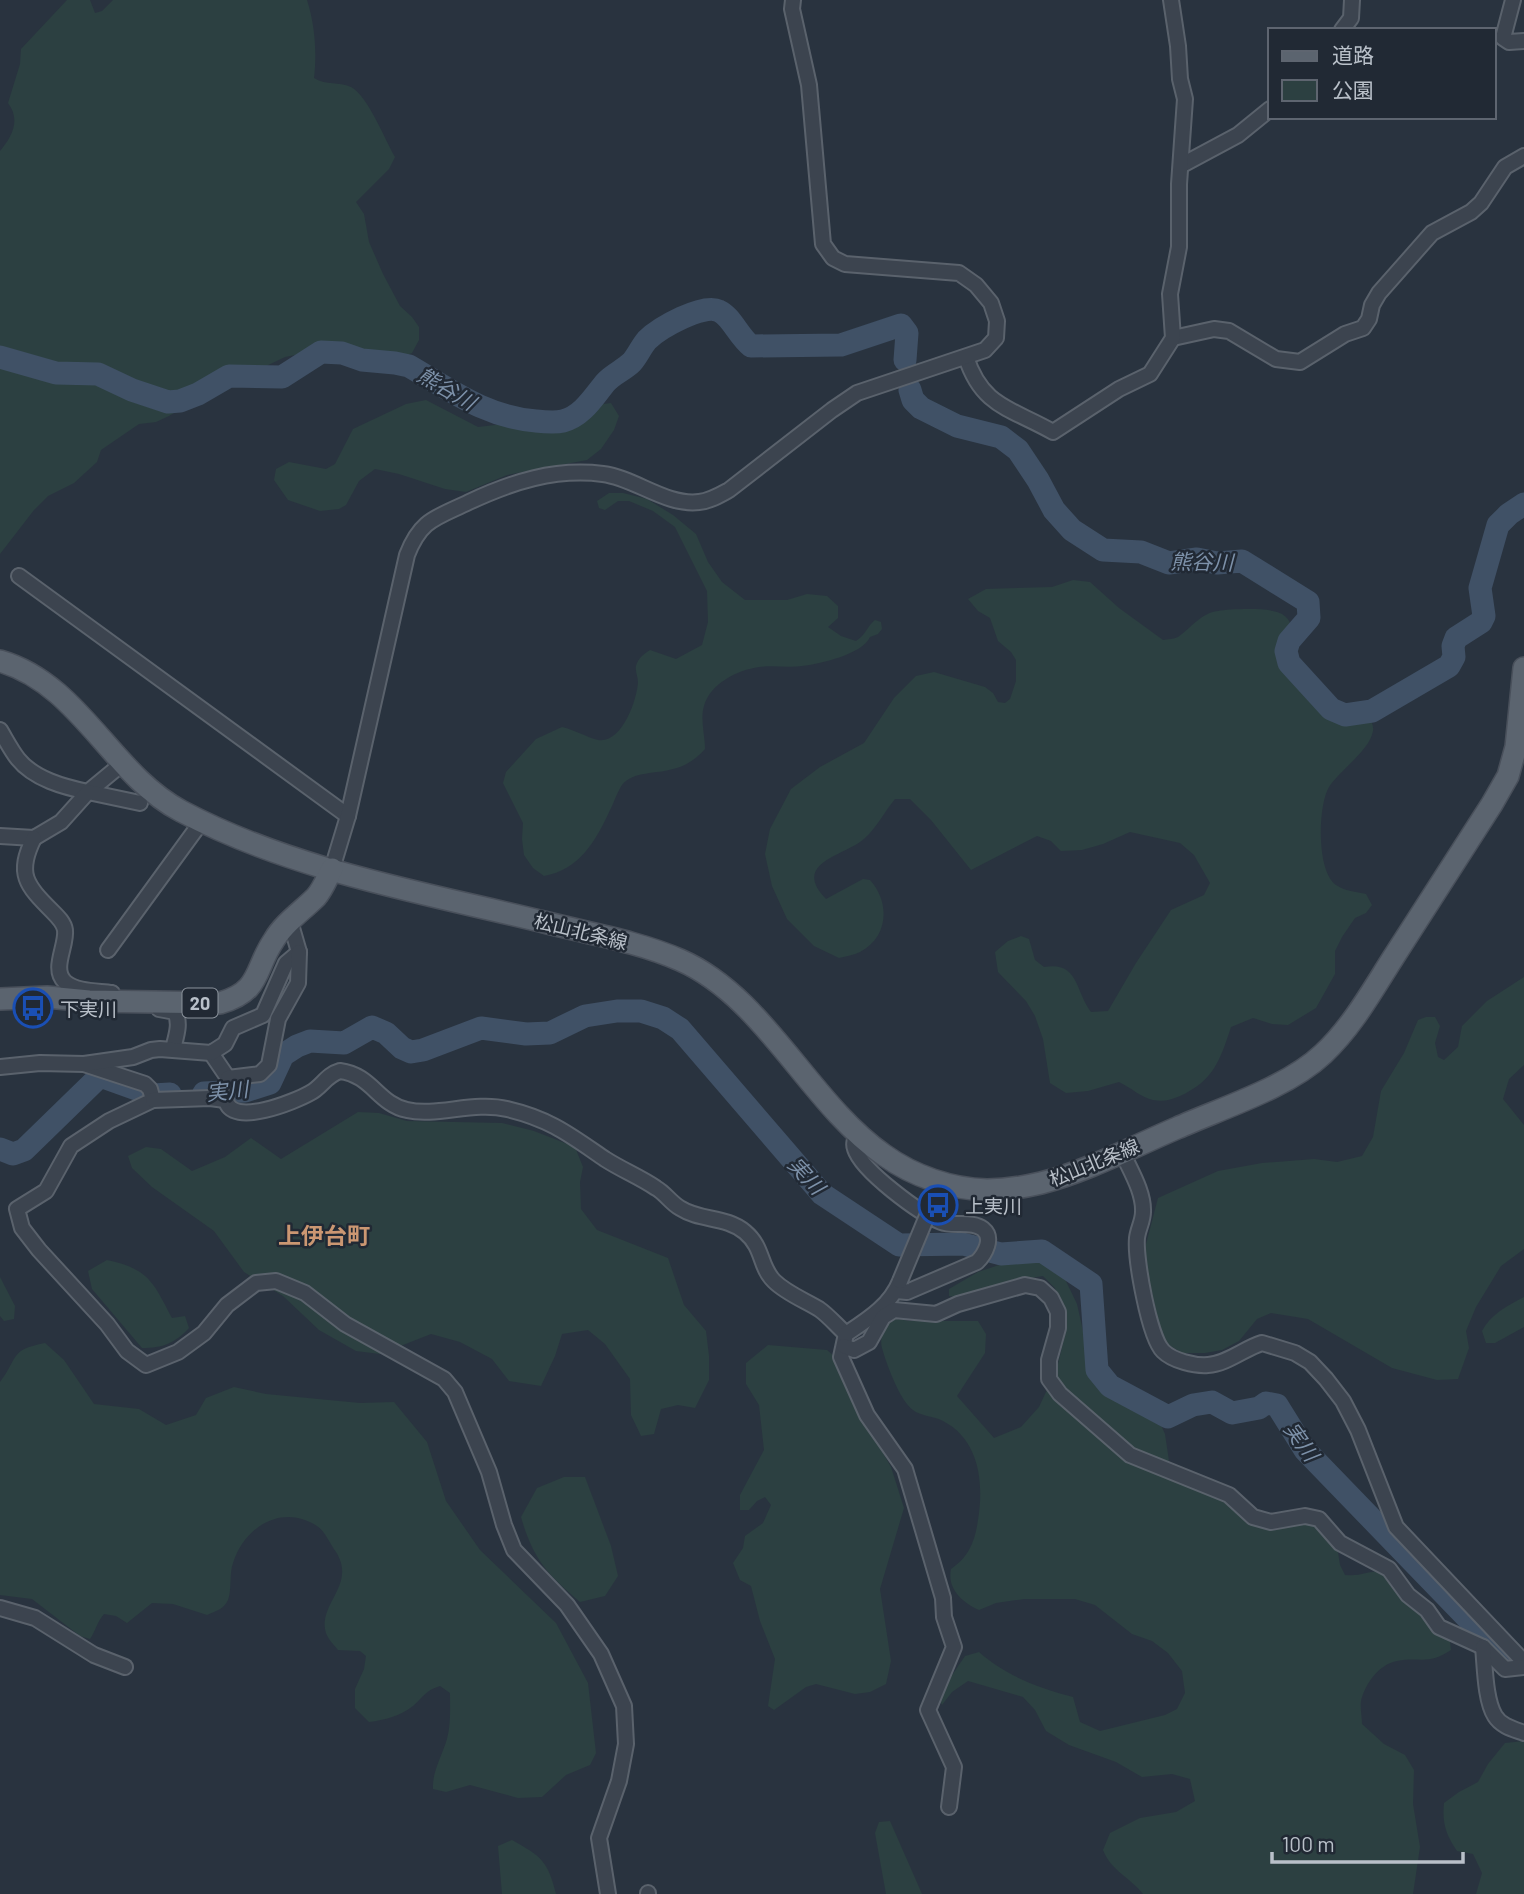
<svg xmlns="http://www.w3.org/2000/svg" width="1524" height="1894" font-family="Barlow,'Noto Sans JP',sans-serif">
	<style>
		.green { fill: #2c4041 }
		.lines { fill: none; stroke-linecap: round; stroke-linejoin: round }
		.river { stroke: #405166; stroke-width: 23 }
		.minor-casing { stroke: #5a626c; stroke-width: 18 }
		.primary-casing { stroke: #49505b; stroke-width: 24 }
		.minor { stroke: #3c444f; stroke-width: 14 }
		.primary { stroke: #5b646f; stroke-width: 21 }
		.minor-bridge-casing { stroke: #5a626c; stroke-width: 18; stroke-linecap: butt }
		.minor-bridge { stroke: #3c444f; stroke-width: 14 }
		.labels { text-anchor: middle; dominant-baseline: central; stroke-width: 5; stroke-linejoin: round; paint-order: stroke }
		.shield { fill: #212934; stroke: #8b939c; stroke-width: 2 }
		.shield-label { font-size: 18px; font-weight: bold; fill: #b9c0c9 }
		.street-label { font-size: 19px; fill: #b9c0c9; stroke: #212934 }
		.poi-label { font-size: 19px; fill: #b9c0c9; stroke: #212934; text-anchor: start }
		.water-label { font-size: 21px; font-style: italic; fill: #7d91a9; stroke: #212934 }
		.quarter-label { font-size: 23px; font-weight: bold; fill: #cb9772; stroke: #212934 }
	</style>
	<rect width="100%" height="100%" fill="#29333f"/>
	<!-- green -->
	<g class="green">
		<path d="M67,0H90L95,13L102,11L113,0H307C315,25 317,53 314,78C327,86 338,81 351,87C368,96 385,140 395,157L389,169L356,202L364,214L369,242L383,274L400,306L412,317L419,327V340L412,353L395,360L352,354H300L285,357L262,368L237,374L169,416L156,422L139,424L101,450L97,462L74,483L48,496L34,510L0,554V151C12,137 21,120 8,103L20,64L21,49Z"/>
		<path d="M426,400L478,427L573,416L596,405L611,403L619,416L614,430L601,449L587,460L507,475L466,492L445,489L399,474L375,469L359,481L346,505L339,509L320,511L288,500L274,480L276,469L289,462L326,469L335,464L353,429L406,404Z"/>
		<path d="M609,493H623L647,499L673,515L696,534L708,562L722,582L745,600H787L807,594L827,596L838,606V618L828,627L841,636L856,641C866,635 867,626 875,620L881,622L882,629L878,634L870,637C863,654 820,664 802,666C788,668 773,665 759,667C737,670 710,684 704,706C700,718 705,736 705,749C696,759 686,766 673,769C657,774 633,771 622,785C617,792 614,803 610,810C596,841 579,870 544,876L533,868L524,855L522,839L523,823L503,783L506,772L536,739L562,727C575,730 586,737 598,740C622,744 637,700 638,682C638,677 635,671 636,666C638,658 644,654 650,650L676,659L702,645L708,622L707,591L675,527L653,511L629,501H618L605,510L599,508L597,501Z"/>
		<path d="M1073,580L1090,582L1119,608L1163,640C1168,639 1174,639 1178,637C1191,628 1201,613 1218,611C1231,609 1271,607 1282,614C1292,620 1293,631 1294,641C1301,693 1319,707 1369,716C1371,721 1374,726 1373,731C1370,750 1340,770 1329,787C1318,805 1316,871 1336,885C1345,891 1356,892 1366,894L1372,905L1366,913L1355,918L1342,937L1335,951V974L1316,1008L1288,1025L1272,1024L1253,1018L1231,1027C1220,1061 1213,1081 1180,1096C1170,1100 1164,1102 1153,1100C1142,1098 1130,1087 1119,1082L1088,1091L1066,1093L1050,1083L1043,1039L1035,1016L1026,1001L998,972L995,952L1008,941L1021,936L1029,939L1035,960L1044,967C1079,961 1075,991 1091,1012L1108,1011L1136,963L1171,910L1204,895L1210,883L1194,855L1180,843L1130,832L1103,844L1082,850L1061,851L1051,841L1037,836L971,870L931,820L910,799H895C885,811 877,827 865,838C846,856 790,862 826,899L863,879L870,880C890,902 889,937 860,952C854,955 846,956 839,958L814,946L787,919L772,886L765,854L770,829L791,789L820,767L864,743L894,698L916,676L934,672L985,687L993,693L998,702L1005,703L1010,699L1016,681V660L1011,652L998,641L990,618L978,611L968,599L986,589L1052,587Z"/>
		<path d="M1524,977V1065L1509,1079L1503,1099L1524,1125V1249L1501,1266L1476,1307L1466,1331L1469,1348L1458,1379L1437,1380L1392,1368L1308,1319L1271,1313L1257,1319L1239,1341L1222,1350L1205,1353H1182L1166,1343L1158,1320L1149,1278L1145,1248L1158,1198L1218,1171L1262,1163L1314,1159L1337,1162L1362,1156L1373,1137L1381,1091L1404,1053L1418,1020L1426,1017H1435L1440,1026L1435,1043L1438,1057L1444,1060L1458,1047L1462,1026L1487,1001Z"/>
		<path d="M358,1112L379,1113L407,1121L502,1123L534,1131L575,1147L583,1167L580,1182L581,1209L597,1230L668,1258L684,1305L706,1331L709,1356V1380L695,1408L678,1405L661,1409L654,1434L641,1436L631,1415L630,1379L605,1344L588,1330L562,1334L555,1356L541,1386L509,1381L492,1359L460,1342L431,1334L380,1354L356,1351L319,1330L283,1296L244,1272L214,1231L152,1187L132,1168L128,1156L146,1147L161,1149L192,1171L225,1157L251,1138L281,1159Z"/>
		<path d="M1020,1258L1044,1260L1063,1275L1077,1304L1085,1340L1087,1365L1094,1384L1139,1408L1160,1423L1165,1434L1169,1461L1192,1484L1226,1499L1250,1522L1305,1520L1316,1523L1337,1546L1340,1565L1345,1575C1363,1577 1369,1569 1387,1572L1450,1642L1451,1650C1427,1666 1420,1656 1397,1661C1379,1664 1365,1684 1361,1701C1360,1708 1362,1717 1362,1724L1384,1744L1405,1755L1414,1770L1413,1804L1420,1847L1413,1894H1143C1129,1876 1112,1872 1103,1850L1110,1833L1140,1818L1176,1812L1195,1801L1190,1779L1172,1774L1142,1777L1116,1762L1069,1745L1046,1731L1035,1710L1023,1697L968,1681L952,1692L942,1705L938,1696L965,1656L979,1652C1006,1676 1039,1688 1073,1697L1080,1722L1100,1731L1165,1715L1177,1709L1185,1693L1182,1671L1168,1653L1152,1641L1132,1634L1095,1605L1075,1599H1024L996,1603L979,1610C962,1602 947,1589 951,1569C969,1557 975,1541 978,1520C984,1484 980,1440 943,1421C934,1416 920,1416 913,1410C900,1401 886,1363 882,1348C880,1341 882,1333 884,1327L895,1319L911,1321H978L986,1334L985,1353L957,1396L994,1438L1021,1427L1039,1407L1057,1368L1066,1331L1055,1288L1043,1276C1016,1279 972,1302 949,1296V1289L978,1272Z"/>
		<path d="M107,1260C149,1269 153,1282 172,1318L185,1316L189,1328C175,1343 163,1348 142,1348L92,1289L88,1271Z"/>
		<path d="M0,1277L15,1306L14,1319L4,1321L0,1316Z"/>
		<path d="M1524,1297V1327L1495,1343H1486L1482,1331C1491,1314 1507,1306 1524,1297Z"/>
		<path d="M45,1343L64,1360L94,1404L139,1409L166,1425L196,1415L206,1398L234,1387L266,1394L360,1403L394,1402L427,1442L446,1501L480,1550L556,1623L588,1683L596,1753L590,1765L566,1775L542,1797L518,1798L470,1785L446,1792L433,1789C432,1772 442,1756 447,1739C451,1724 450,1708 450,1693L440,1686C426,1690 423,1697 413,1706C400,1716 385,1720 369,1722L355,1708V1689L364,1669L366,1656L360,1651L338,1650C334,1645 328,1639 326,1633C317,1604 357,1585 336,1552C330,1544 325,1531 317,1526C282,1503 244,1527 233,1563C229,1574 232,1589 228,1600C224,1609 216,1611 207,1615L173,1604L152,1603L127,1623L116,1616L104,1614C97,1622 96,1630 90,1639L80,1636L32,1599L0,1595V1382C19,1357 9,1350 45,1343Z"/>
		<path d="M768,1345L827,1350L835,1357L864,1420L891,1467L904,1508L880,1589L891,1661L886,1684L870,1692L855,1694L816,1684L806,1687L774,1710L768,1706L775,1659L760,1621L751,1586L740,1580L733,1563L743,1548L745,1536L763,1523L771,1505L765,1497L757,1501L749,1510H740V1495L764,1450L759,1405L746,1384V1363Z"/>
		<path d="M564,1477H585L611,1546L618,1576L605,1596L580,1602C547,1574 533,1559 521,1517L537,1488Z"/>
		<path d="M1524,1741V1894H1476L1482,1873L1473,1854L1457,1851C1446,1835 1442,1823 1444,1803L1459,1792L1478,1782L1488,1764L1505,1743Z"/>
		<path d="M890,1821L922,1894H886L875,1833L879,1822Z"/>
		<path d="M512,1840C542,1857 547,1860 556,1894H502L498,1846Z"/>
	</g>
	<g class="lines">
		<!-- river -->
		<g class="river">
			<path d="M0,357L56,373L98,374L132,390L168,402L180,401L198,394L229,376L282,377L321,352L342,353L362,360L395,363L409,366C452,391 486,417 536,421C545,422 555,423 563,421C583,416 594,396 606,382C613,374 624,370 632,362C638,355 641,347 647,340C659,328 703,303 719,311C731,316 739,337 751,346L841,345L901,325L907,333L905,360"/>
			<path d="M910,390L913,400L921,408L957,426L1001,437L1018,450L1038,480L1054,510L1072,530L1103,550L1141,552L1169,563L1197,559L1217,563L1242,561L1308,602L1309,618L1289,641L1286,651L1289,663L1331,709L1345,715L1372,711L1449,666L1454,657L1453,646L1456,638L1481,622L1484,616L1480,588L1498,525L1509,514L1524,504"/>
			<path d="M204,1093L245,1091L270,1083L283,1055L297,1046L310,1041L344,1043L372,1027L386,1033L402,1048L411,1052L423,1050L481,1028L526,1034L550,1033L585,1016L617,1011H641L663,1018L680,1029L822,1194L899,1245L963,1244L1001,1254L1042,1251L1091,1284L1097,1370L1110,1386L1168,1417L1193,1405L1212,1402L1232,1413L1259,1408L1266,1403L1277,1405L1305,1450L1509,1661"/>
			<path d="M0,1149L13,1154L24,1150L100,1076L153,1095L170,1094"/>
		</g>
		<!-- minor casing -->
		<g class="minor-casing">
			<g id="minor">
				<path d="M1513,0L1503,38L1509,42L1524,41"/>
				<path d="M1342,30L1351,18L1352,0"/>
				<path d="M1182,165L1238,135L1270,109"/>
				<path d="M1173,338L1214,329L1229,331L1276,359L1300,362L1345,334L1363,328L1369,319L1372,305L1379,293L1432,233L1471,212L1481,203L1505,167L1524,156"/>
				<path d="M966,357C982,407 1011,408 1053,432L1119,389L1150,374L1173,338L1170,294L1179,247V184L1185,99L1180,79L1178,46L1171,0"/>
				<path d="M19,576L348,816"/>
				<path d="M0,730C6,740 11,750 18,759C34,779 64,787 88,792L123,763"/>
				<path d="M0,836L34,838L61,822L88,792L140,803"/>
				<path d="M34,838C16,874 26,885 53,912C58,917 64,923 65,930C67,946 51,969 65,982C76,992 98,991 112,993"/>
				<path d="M332,869L348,816L407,555C421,519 436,518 469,502C512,482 554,468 603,474C635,478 666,506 699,502C710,501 720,495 729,490L832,410L857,393L985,350L996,338L997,321L991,303L976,285L959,273L845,264L833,258L823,244L809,85L792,9L793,0"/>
				<path d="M108,950L202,821"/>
				<path d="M160,1007L159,1009L175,1012C181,1024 176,1036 173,1049"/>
				<path d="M211,1053L228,1078C227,1085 224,1094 226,1100C231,1128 296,1101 310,1093C322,1087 326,1075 340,1071C372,1075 378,1104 407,1110C436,1117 474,1101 507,1109C550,1119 570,1135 605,1159C622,1170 640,1177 656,1188C665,1193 671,1203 680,1208C700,1221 726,1216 745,1232C764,1248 759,1266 774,1281C786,1293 804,1300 819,1309C829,1316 837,1326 846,1334"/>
				<path d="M84,1064L145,1084L150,1089L153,1100L109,1121L71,1146L46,1191L17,1209L22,1228L39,1250L107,1324L127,1351L146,1365L178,1352L204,1333L227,1305L256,1283L276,1281L305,1293L345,1324L444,1379L455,1392L489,1472L504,1525L514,1550L567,1605L601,1654L624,1706L626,1744L619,1781L599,1838L608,1894"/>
				<path d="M0,1067L40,1063L84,1064L133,1057L151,1050L160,1049L211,1053L225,1044L233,1028L263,1015L286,963L299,952L290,921"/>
				<path d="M228,1078L260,1074L269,1065L278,1019L298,983L299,952"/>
				<path d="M153,1100L210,1098L225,1100"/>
				<path d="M857,1134C855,1139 853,1144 855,1149C862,1171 919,1213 941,1222C953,1227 972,1220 983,1229C994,1238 985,1254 977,1262L907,1292L896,1291"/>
				<path d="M1122,1152C1130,1170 1144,1192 1143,1212C1143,1221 1138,1229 1137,1238C1135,1258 1149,1337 1163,1351C1173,1361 1195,1366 1208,1365C1227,1364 1245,1348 1262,1343L1295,1353L1310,1362L1326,1379L1343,1401L1358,1430L1396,1527L1524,1662"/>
				<path d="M900,1281C890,1306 867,1320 846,1334L841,1357L867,1415L905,1469L943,1598L944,1617L954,1647L928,1710L954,1767L949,1807"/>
				<path d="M844,1346L854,1350L869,1342L883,1317L894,1310L936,1314L958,1304L1025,1285L1040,1288L1051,1298L1058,1312V1328L1049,1360V1379L1060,1394L1130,1455L1229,1495L1253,1517L1271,1522L1305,1516L1319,1519L1340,1543L1389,1569L1408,1595L1427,1610L1439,1627L1483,1647L1505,1669L1524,1667"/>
				<path d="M0,1608L35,1618L94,1655L125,1667"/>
				<path d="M1483,1647C1485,1666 1485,1700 1495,1716C1501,1726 1513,1729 1524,1733"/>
				<path d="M648,1893V1894"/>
			</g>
		</g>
		<!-- primary casing -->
		<g class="primary-casing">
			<g id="primary">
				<path d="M0,661C80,684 111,774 181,811C294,871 426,893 548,923C592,934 639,942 680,960C765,997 809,1103 884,1155C913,1176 951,1189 987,1190C1004,1190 1024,1187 1041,1183C1085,1172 1135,1146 1177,1128C1222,1108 1287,1088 1323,1054C1352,1027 1372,991 1393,958C1426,906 1459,855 1492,804L1508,776L1516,747L1524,668"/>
				<path d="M0,999L47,997L89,1001L220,1003C262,991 254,969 274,940C284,923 302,911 316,897C323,889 327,878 332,869"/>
			</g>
		</g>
		<!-- minor -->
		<use href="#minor" class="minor"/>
		<!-- primary -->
		<use href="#primary" class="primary"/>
		<!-- minor-bridge casing -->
		<g class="minor-bridge-casing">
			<path id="minor-bridge" d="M900,1281L932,1204"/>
		</g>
		<!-- minor-bridge -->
		<use href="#minor-bridge" class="minor-bridge"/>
	</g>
	<!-- icons -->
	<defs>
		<g id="bus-ring" transform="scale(2.0125)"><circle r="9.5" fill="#212934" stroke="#1a4fb4" stroke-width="1.5"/><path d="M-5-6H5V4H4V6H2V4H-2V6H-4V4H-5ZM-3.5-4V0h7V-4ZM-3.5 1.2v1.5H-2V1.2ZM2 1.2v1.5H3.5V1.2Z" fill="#1a4fb4"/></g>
	</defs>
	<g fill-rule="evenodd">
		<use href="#bus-ring" x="33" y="1008"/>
		<use href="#bus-ring" x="938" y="1205"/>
	</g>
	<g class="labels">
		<!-- shield labels -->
		<rect class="shield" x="182.5" y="988.5" width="35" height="29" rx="5"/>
		<g class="shield-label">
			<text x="200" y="1003">20</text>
		</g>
		<!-- street labels -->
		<g class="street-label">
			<text transform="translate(581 931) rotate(14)">松山北条線</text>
			<text transform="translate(1094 1162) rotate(-22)">松山北条線</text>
		</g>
		<!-- poi labels -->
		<g class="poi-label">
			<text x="60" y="1008">下実川</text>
			<text x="965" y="1205">上実川</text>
		</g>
		<!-- water labels -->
		<g class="water-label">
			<text transform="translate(447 388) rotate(30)">熊谷川</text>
			<text transform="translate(1202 561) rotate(1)">熊谷川</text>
			<text transform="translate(227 1090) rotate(-6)">実川</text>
			<text transform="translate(807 1175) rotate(47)">実川</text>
			<text transform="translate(1302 1441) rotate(54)">実川</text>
		</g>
		<!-- quarter labels -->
		<g class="quarter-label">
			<text x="324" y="1235">上伊台町</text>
		</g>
	</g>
	<!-- legend -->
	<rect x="1268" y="28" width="228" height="91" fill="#212934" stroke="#5e6570" stroke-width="2"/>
	<rect x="1282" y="51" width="35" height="10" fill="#5b646f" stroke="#5e6570" stroke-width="2"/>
	<text x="1332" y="63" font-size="21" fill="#b9c0c9">道路</text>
	<rect x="1282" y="80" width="35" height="21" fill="#2c4041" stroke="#5e6570" stroke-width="2"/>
	<text x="1332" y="98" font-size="21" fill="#b9c0c9">公園</text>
	<!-- scale -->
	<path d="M1272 1852v10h191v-10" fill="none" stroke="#b9c0c9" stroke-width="3.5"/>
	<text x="1282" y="1852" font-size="21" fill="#b9c0c9" stroke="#212934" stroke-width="5" paint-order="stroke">100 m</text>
</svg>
